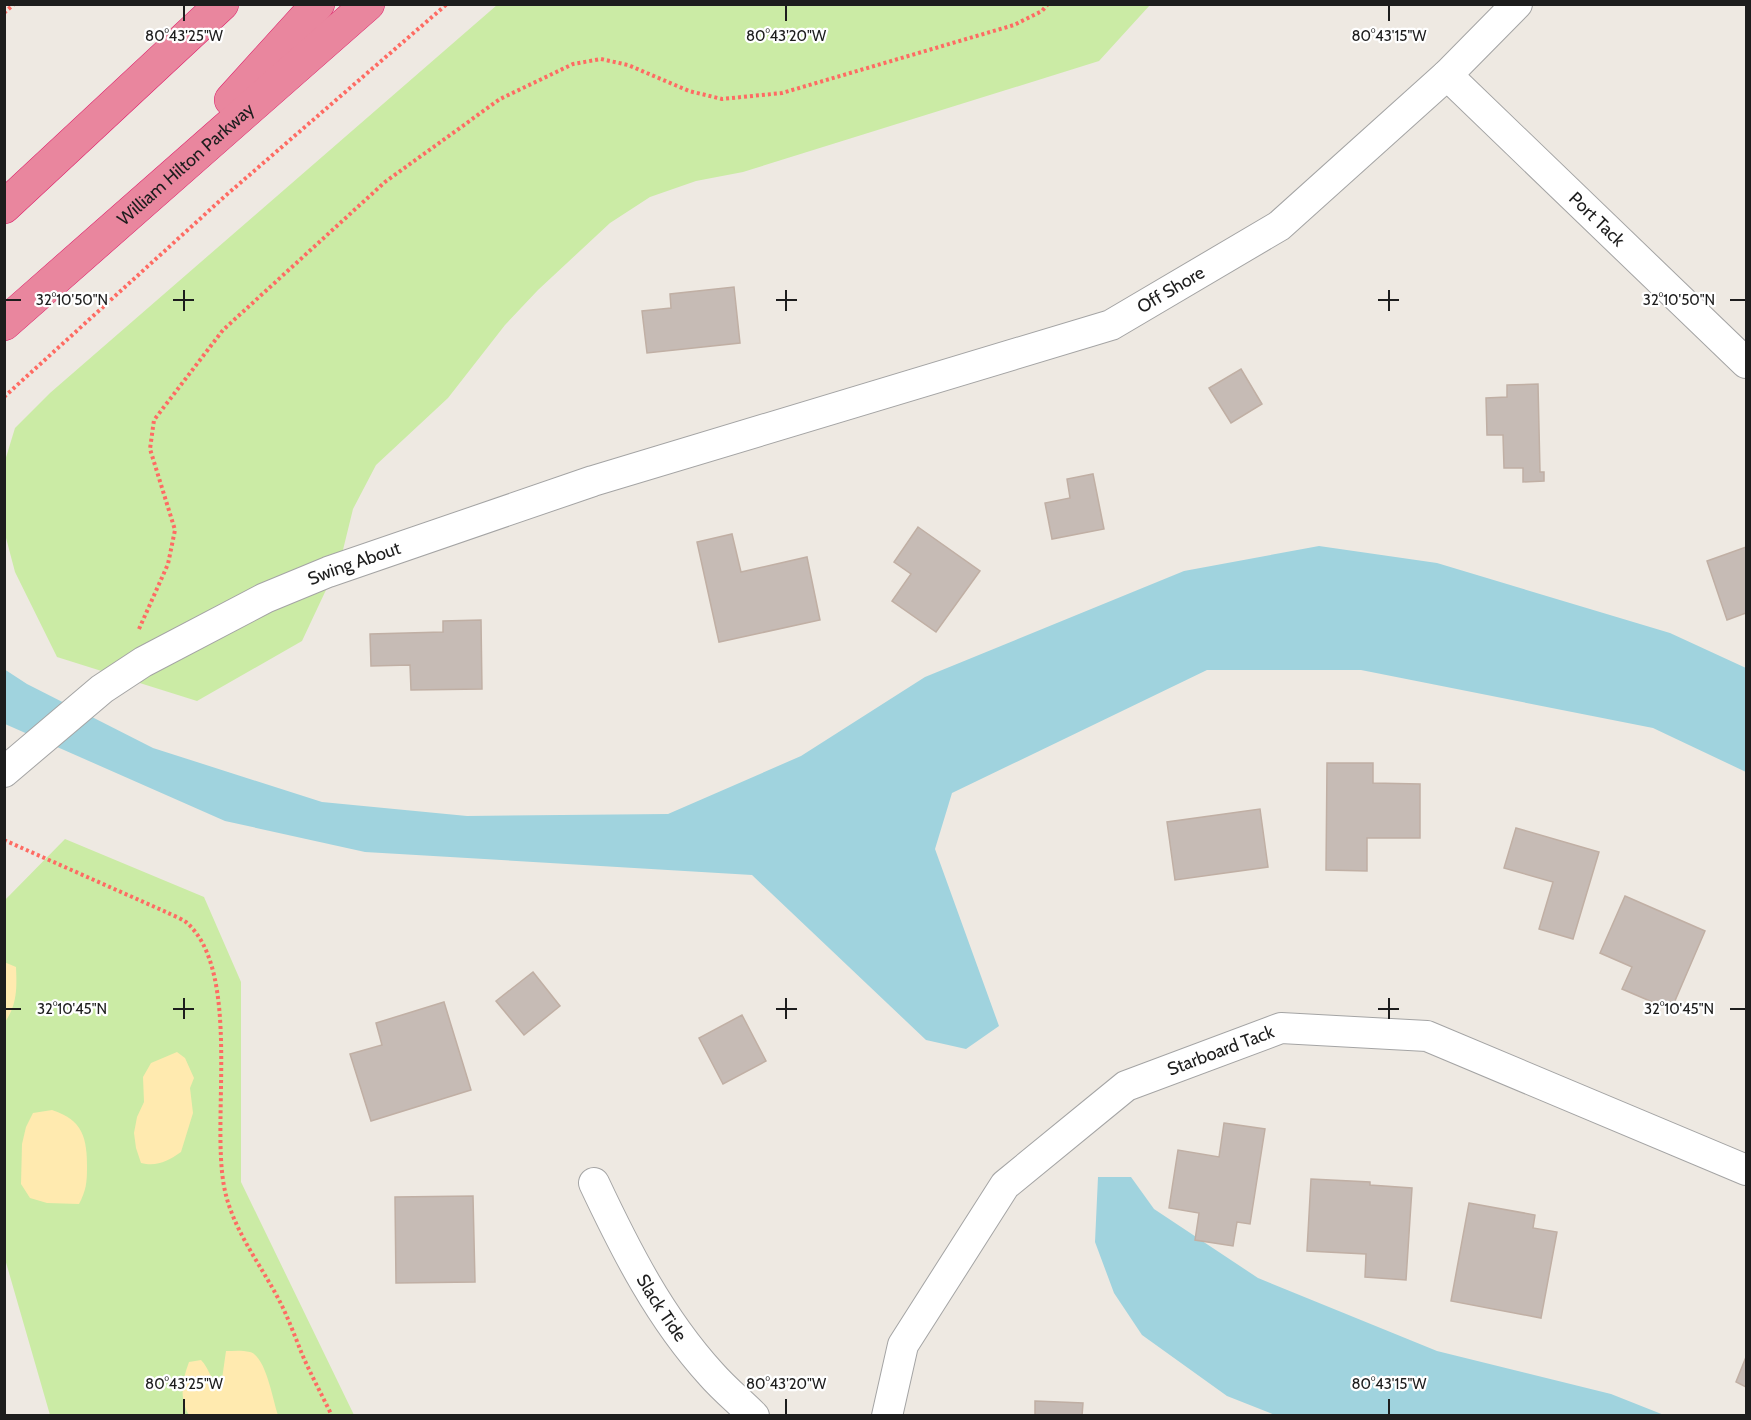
<svg xmlns="http://www.w3.org/2000/svg" width="1751" height="1420" font-family="Cabin,sans-serif">
	<style>
		.grass { fill: #cbeba5 }
		.sand { fill: #ffeaaf }
		.water { fill: #a0d3de }
		.building { fill: #c6bbb5; stroke: #c0afa4; stroke-width: 1.5 }
		.lines { fill: none; stroke-linecap: round; stroke-linejoin: round }
		.street-casing { stroke: #a4a4a4; stroke-width: 32 }
		.highway-casing { stroke: #dd1e6a; stroke-width: 34 }
		.path { stroke: #fe6b63; stroke-width: 4; stroke-dasharray: 3 3; stroke-linecap: butt }
		.street { stroke: #fff; stroke-width: 30 }
		.highway { stroke: #e9869e; stroke-width: 33 }
		.ticks { fill: none; stroke: #1d1d1d; stroke-width: 2 }
		.labels { text-anchor: middle; dominant-baseline: central; stroke-width: 4.5; stroke-linejoin: round; paint-order: stroke }
		.street-label { font-size: 18px; fill: #1d1d1d; stroke: #fff }
		.ticks-label { font-size: 15px; text-anchor: middle; fill: #1d1d1d; stroke: #fff; stroke-width: 4.5; stroke-linejoin: round; paint-order: stroke }
	</style>
	<rect width="100%" height="100%" fill="#eee9e2"/>
	<!-- grass -->
	<g class="grass">
		<path d="M497,5H1150L1099,61L743,172L696,181L650,197L610,223L538,290L505,325L448,398L376,465L353,509L341,558L302,641L197,701L57,657L15,572L5,534L4,464L15,428L50,393Z"/>
		<path d="M65,839L204,897L241,982V1182L354,1415H50L5,1259L4,901Z"/>
	</g>
	<!-- sand -->
	<g class="sand">
		<path d="M4,962L16,967C17,988 17,1005 5,1022Z"/>
		<path d="M177,1052L185,1058L194,1078L190,1088L193,1113L181,1152C168,1161 157,1167 141,1163L136,1148L134,1133L137,1117L144,1102L143,1077L151,1063Z"/>
		<path d="M52,1110C83,1120 87,1138 87,1168C87,1182 86,1191 79,1204L47,1203L30,1198L21,1184L22,1144L26,1127L33,1113Z"/>
		<path d="M226,1351C233,1351 242,1350 250,1352C266,1356 273,1401 278,1415H189C179,1399 182,1380 189,1362L201,1360C209,1368 209,1377 218,1384L222,1379Z"/>
	</g>
	<!-- water -->
	<g class="water">
		<path d="M1319,546L1437,563L1670,633L1746,668V772L1653,728L1361,670H1207L952,793L935,849L999,1026L966,1049L926,1040L752,875L365,852L225,821L5,724L4,669L27,684L153,748L322,802L467,816L668,814L801,756L925,677L1184,571Z"/>
		<path d="M1098,1177H1131L1154,1209L1258,1278L1437,1351L1611,1394L1664,1415H1275L1227,1396L1142,1335L1114,1293L1095,1242Z"/>
	</g>
	<!-- building -->
	<g class="building">
		<path d="M734,287L740,343L647,353L642,311L671,308L670,294Z"/>
		<path d="M1241,369L1262,404L1231,423L1209,388Z"/>
		<path d="M1538,384L1540,472H1544V481L1523,482V468H1504L1503,435H1487L1486,398L1507,397V385Z"/>
		<path d="M1093,474L1104,529L1052,539L1045,503L1070,498L1067,479Z"/>
		<path d="M918,527L980,571L936,632L892,601L911,574L894,562Z"/>
		<path d="M732,534L741,572L807,557L820,620L719,642L697,542Z"/>
		<path d="M1746,547V613L1727,620L1707,561Z"/>
		<path d="M481,620L482,689L411,690L410,665L371,666L370,634L443,632V621Z"/>
		<path d="M1327,763H1373V783L1420,784V838H1367V871L1326,870Z"/>
		<path d="M1260,809L1268,867L1175,880L1167,822Z"/>
		<path d="M1516,828L1599,852L1573,939L1539,929L1553,882L1504,868Z"/>
		<path d="M1625,896L1705,931L1671,1010L1622,989L1632,967L1600,953Z"/>
		<path d="M533,972L560,1006L524,1035L496,1001Z"/>
		<path d="M444,1002L471,1090L371,1121L350,1054L382,1045L376,1023Z"/>
		<path d="M742,1015L766,1061L723,1084L699,1038Z"/>
		<path d="M1224,1123L1265,1129L1250,1224L1237,1222L1233,1246L1195,1240L1199,1213L1169,1208L1178,1150L1219,1157Z"/>
		<path d="M1311,1179L1370,1182V1185L1412,1188L1406,1280L1365,1277L1366,1254L1307,1251Z"/>
		<path d="M473,1196L475,1282L396,1283L395,1197Z"/>
		<path d="M1469,1203L1535,1215L1533,1228L1557,1232L1541,1318L1451,1301Z"/>
		<path d="M1746,1357V1387L1736,1382Z"/>
		<path d="M1035,1401L1083,1403L1082,1416H1035Z"/>
	</g>
	<g class="lines">
		<!-- street casing -->
		<g class="street-casing">
			<g id="street">
				<path id="s1" d="M1447,75L1746,363"/>
				<path id="s2" d="M4,772L102,689L143,662L265,598L328,572L593,481L1111,325L1279,226L1447,75L1517,4"/>
				<path id="s3" d="M594,1183C626,1251 660,1318 711,1374C724,1389 740,1402 754,1416"/>
				<path id="s4" d="M887,1416L903,1345L1005,1185L1126,1086L1281,1028L1427,1036L1746,1170"/>
			</g>
		</g>
		<!-- highway casing -->
		<g class="highway-casing">
			<g id="highway">
				<path d="M231,100L318,4"/>
				<path d="M4,207L222,4"/>
				<path id="s5" d="M4,324L368,4"/>
			</g>
		</g>
		<!-- path -->
		<g class="path">
			<path d="M4,13L14,4"/>
			<path d="M4,397L224,197L447,4"/>
			<path d="M139,629L168,564L175,530L150,449L154,420L223,330L385,182L500,99L573,64L601,59L628,65L689,91L722,99L782,93L1014,25L1042,11L1048,4"/>
			<path d="M4,840L166,912C172,915 180,918 186,922C242,970 211,1118 224,1186C232,1231 264,1268 283,1308C290,1323 296,1339 302,1354C311,1375 322,1395 332,1416"/>
		</g>
		<!-- street -->
		<use href="#street" class="street"/>
		<!-- highway -->
		<use href="#highway" class="highway"/>
	</g>
	<!-- ticks -->
	<path class="ticks" d="M184,6V21M786,6V21M1389,6V21M184,290V311M786,290V311M1389,290V311M6,300H21M173,300H194M776,300H797M1378,300H1399M1730,300H1745M184,998V1019M786,998V1019M1389,998V1019M6,1009H21M173,1009H194M776,1009H797M1378,1009H1399M1730,1009H1745M184,1399V1414M786,1399V1414M1389,1399V1414"/>
	<g class="labels">
		<!-- street labels -->
		<g class="street-label">
			<text stroke="none"><textPath href="#s5" startOffset="242">William Hilton Parkway</textPath></text>
			<text stroke="none"><textPath href="#s1" startOffset="208">Port Tack</textPath></text>
			<text stroke="none"><textPath href="#s2" startOffset="1274">Off Shore</textPath></text>
			<text stroke="none"><textPath href="#s2" startOffset="411">Swing About</textPath></text>
			<text stroke="none"><textPath href="#s4" startOffset="520">Starboard Tack</textPath></text>
			<text stroke="none"><textPath href="#s3" startOffset="142">Slack Tide</textPath></text>
		</g>
	</g>
	<g class="ticks-label">
		<text x="184" y="41">80°43'25"W</text>
		<text x="786" y="41">80°43'20"W</text>
		<text x="1389" y="41">80°43'15"W</text>
		<text x="72" y="305">32°10'50"N</text>
		<text x="1679" y="305">32°10'50"N</text>
		<text x="72" y="1014">32°10'45"N</text>
		<text x="1679" y="1014">32°10'45"N</text>
		<text x="184" y="1389">80°43'25"W</text>
		<text x="786" y="1389">80°43'20"W</text>
		<text x="1389" y="1389">80°43'15"W</text>
	</g>
	<!-- border -->
	<rect width="1751" height="1420" fill="none" stroke="#1d1d1d" stroke-width="12"/>
</svg>
